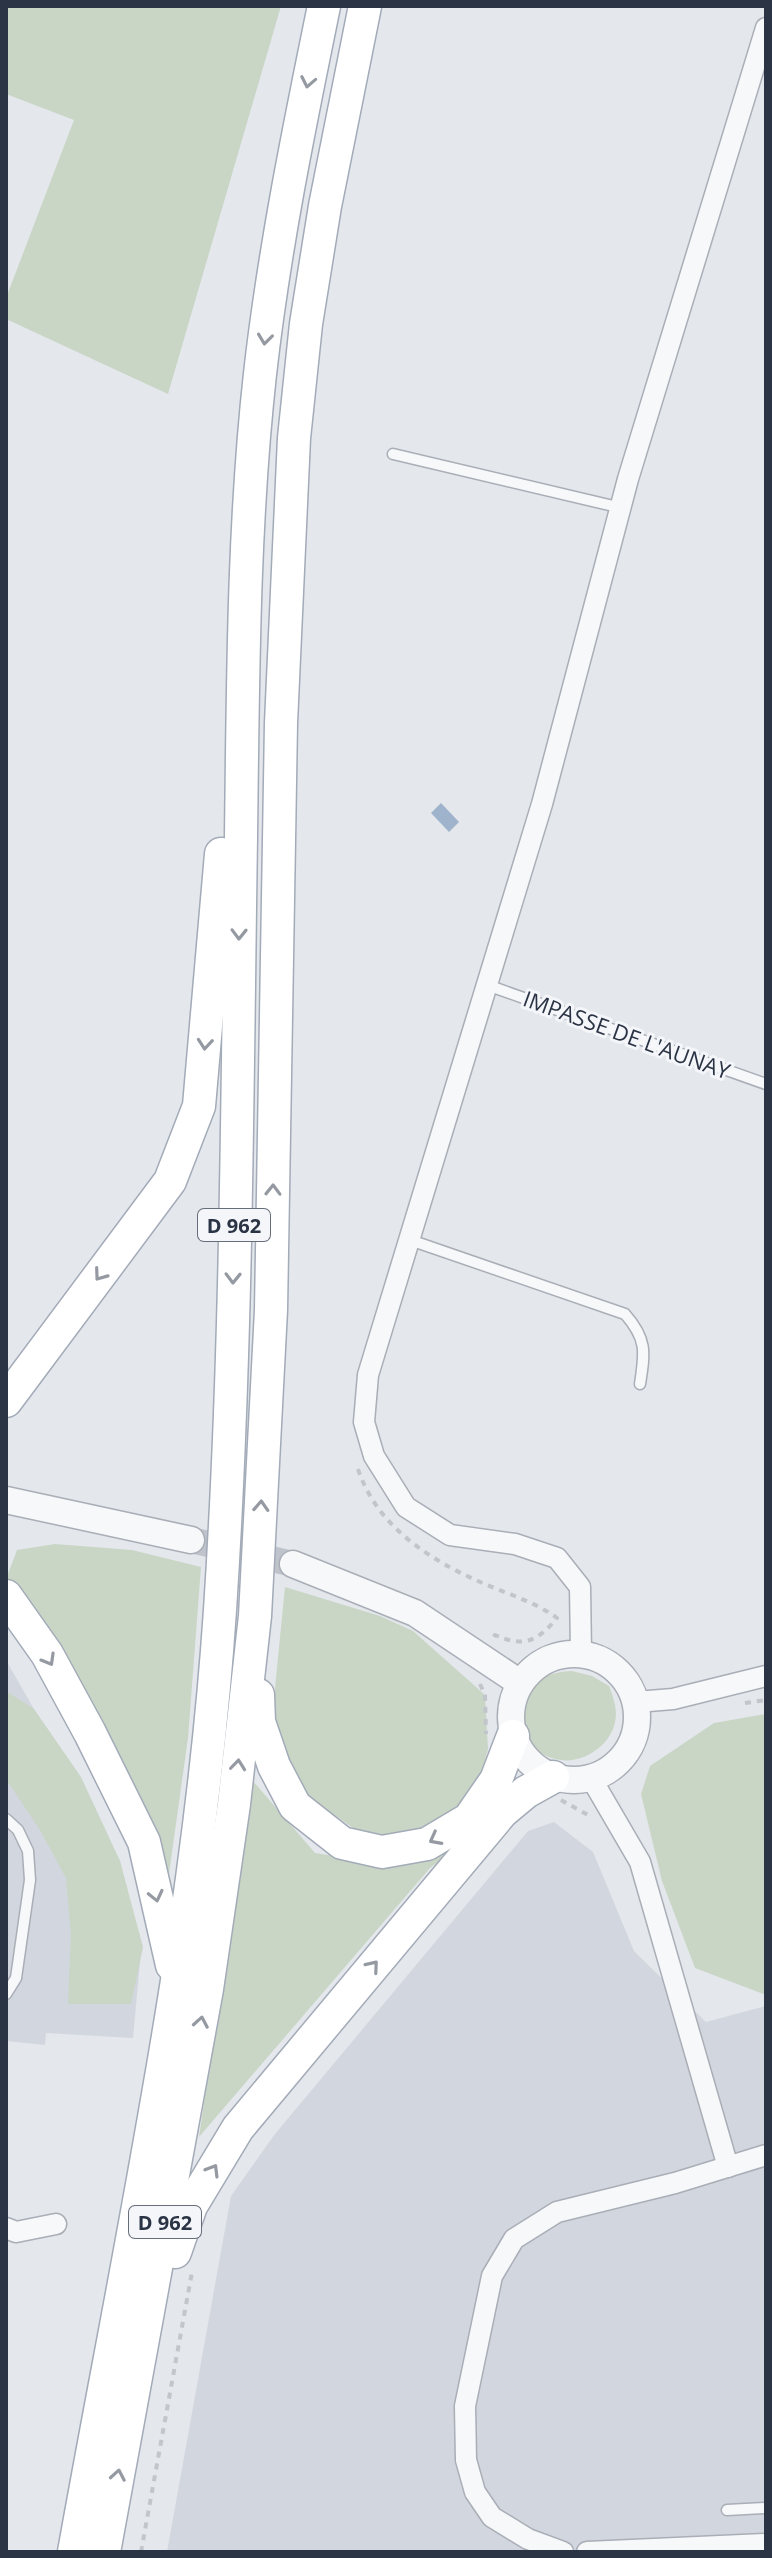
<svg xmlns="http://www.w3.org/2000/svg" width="772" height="2558" font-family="'Open Sans',sans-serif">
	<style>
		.built { fill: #d2d6de }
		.green { fill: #c9d6c5 }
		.water { fill: #9fb4cc }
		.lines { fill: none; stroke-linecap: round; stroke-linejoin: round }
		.tertiary-tunnel { stroke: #bfc3cb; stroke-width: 26; stroke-dasharray: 26 13; stroke-linecap: butt }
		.service-casing { stroke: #a9aeb7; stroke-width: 13 }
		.minor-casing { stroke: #a9aeb7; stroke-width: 23 }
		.tertiary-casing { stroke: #a9aeb7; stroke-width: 29 }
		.primary-casing { stroke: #a3abb8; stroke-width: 35 }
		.path { stroke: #c2c5cb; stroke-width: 4; stroke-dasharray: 6 6; stroke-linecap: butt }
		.service { stroke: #f7f8fa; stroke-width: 10 }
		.minor { stroke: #f7f8fa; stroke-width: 20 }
		.tertiary { stroke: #f7f8fa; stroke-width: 26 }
		.primary { stroke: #fff; stroke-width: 32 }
		.oneway { stroke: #959aa2 }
		.labels { text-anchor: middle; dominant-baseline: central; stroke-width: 6; stroke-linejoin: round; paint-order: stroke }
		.shield { fill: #f4f6f9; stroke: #676e7b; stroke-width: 2 }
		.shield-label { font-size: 20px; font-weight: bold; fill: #2b3445 }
		.street-label { font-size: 22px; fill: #2b3445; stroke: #f4f6f9 }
	</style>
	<rect width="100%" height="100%" fill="#e4e7ec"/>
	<!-- built -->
	<g class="built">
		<path d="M6,1660L120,1861L140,1962L133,2038L46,2033L45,2045L6,2041Z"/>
		<path d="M554,1822L593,1852L634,1951L706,2022L766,2006V2552H167L231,2196L275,2134L528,1831Z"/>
	</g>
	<!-- green -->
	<g class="green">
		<path d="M6,6H281L168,394L6,319V298L74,120L6,94Z"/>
		<path d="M55,1544L132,1550L201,1567L188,1738L166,1895L70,1673L6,1579L17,1550Z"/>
		<path d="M285,1587L380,1616L413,1631L485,1695L488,1749L477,1789L441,1819L408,1838L356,1830L313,1800L281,1761L274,1698Z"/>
		<path d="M572,1671L592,1676L609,1686C613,1697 618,1709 615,1722C614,1729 609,1738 604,1743C565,1784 504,1746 528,1696C537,1677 551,1672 572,1671Z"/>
		<path d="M6,1691L34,1709L81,1777L120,1861L143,1947L131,2004H68L71,1934L66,1878L40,1830L6,1779Z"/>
		<path d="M766,1714V1995L695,1968L662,1881L641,1794L650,1766L714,1723Z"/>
		<path d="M252,1780L315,1853L361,1860L406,1862L459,1847L430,1868L199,2137Z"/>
	</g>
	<!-- water -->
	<path class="water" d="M441,803L459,822L449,832L431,813Z"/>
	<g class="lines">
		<!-- tertiary-tunnel -->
		<path class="tertiary-tunnel" d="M191,1540L293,1564"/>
		<!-- service casing -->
		<g class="service-casing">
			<g id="service">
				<path d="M393,454L622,508"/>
				<path d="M487,985L766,1084"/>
				<path d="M410,1240L625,1314C647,1339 645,1352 640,1384"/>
				<path d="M6,1819L18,1830L28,1851L30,1880L16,1978L6,1994"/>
				<path d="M727,2510L766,2508"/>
			</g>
		</g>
		<!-- minor casing -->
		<g class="minor-casing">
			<g id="minor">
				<path d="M581,1653L580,1587L557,1558L515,1544L450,1535L406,1507L374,1456L364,1422L368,1375L542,804L628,479L766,28"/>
				<path d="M636,1702L673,1699L766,1676"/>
				<path d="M591,1778L640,1862L728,2167"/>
				<path d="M6,2228L16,2232L56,2224"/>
				<path d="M563,2552L528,2539L492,2517L475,2492L466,2460L465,2406L492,2276L514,2239L557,2212L675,2183L766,2155"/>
				<path d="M587,2552L766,2544"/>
			</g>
		</g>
		<!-- tertiary casing -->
		<g class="tertiary-casing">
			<g id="tertiary">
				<path d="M6,1500L191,1540"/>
				<path d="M293,1564L415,1613L520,1683"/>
				<circle cx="574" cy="1717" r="63"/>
			</g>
		</g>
		<!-- primary casing -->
		<g class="primary-casing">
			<g id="primary">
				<path d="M6,1401L170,1181L199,1106L221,854"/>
				<path d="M6,1596L47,1654L90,1733L144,1842L172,1965"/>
				<path d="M258,1695L259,1722L274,1766L295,1806L342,1843L382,1852L427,1844L469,1819L496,1780L513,1736"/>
				<path d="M175,2252L191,2206L238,2128L502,1812L526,1792L553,1777"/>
				<path d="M74,2552C130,2240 199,1928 220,1610C237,1353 237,1095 241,837C243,683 243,527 260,374C274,250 299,128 324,6"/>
				<path d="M104,2552L207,1989L234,1804L255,1616L271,1310L281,723L294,438L306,324L325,206L365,6"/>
			</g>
		</g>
		<!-- path -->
		<g class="path">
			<path d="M358,1469C376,1524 426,1558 478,1581C504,1593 534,1601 557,1618C538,1641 524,1648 495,1635L492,1639"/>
			<path d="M480,1684L485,1695L486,1734"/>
			<path d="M745,1703L766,1700"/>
			<path d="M561,1800L588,1815"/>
			<path d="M141,2552L192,2272"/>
		</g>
		<!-- service -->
		<use href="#service" class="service"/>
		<!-- minor -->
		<use href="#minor" class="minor"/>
		<!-- tertiary -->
		<use href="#tertiary" class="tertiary"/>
		<!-- primary -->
		<use href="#primary" class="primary"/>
	</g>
	<!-- one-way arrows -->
	<defs><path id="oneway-chevron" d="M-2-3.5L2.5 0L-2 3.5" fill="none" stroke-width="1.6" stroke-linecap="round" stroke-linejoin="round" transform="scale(2)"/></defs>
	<g class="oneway">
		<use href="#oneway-chevron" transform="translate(308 82) rotate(101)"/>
		<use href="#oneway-chevron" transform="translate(265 339) rotate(97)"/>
		<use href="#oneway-chevron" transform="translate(239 934) rotate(91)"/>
		<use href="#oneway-chevron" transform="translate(205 1044) rotate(95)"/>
		<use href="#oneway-chevron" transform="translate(273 1190) rotate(-89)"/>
		<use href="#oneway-chevron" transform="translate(100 1275) rotate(126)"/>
		<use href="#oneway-chevron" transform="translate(233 1278) rotate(91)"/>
		<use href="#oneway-chevron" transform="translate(261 1506) rotate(-87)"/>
		<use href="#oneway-chevron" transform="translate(49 1660) rotate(60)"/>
		<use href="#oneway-chevron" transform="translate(238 1765) rotate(-84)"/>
		<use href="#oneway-chevron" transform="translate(435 1839) rotate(152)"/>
		<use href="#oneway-chevron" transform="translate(156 1896) rotate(77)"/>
		<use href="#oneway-chevron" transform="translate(373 1966) rotate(-50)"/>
		<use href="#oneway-chevron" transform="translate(201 2022) rotate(-80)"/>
		<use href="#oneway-chevron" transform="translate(213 2170) rotate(-59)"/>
		<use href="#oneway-chevron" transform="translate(118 2475) rotate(-80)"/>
	</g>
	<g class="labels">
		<!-- shield labels -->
		<g class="shield">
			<rect x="198" y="1209" width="72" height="32" rx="6"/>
			<rect x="129" y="2206" width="72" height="32" rx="6"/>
		</g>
		<g class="shield-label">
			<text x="234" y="1225">D 962</text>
			<text x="165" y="2222">D 962</text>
		</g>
		<!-- street labels -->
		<g class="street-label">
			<text transform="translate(627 1034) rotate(20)">IMPASSE DE L'AUNAY</text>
		</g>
	</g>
	<!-- border -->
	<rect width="772" height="2558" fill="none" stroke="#2b3445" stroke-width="16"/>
</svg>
